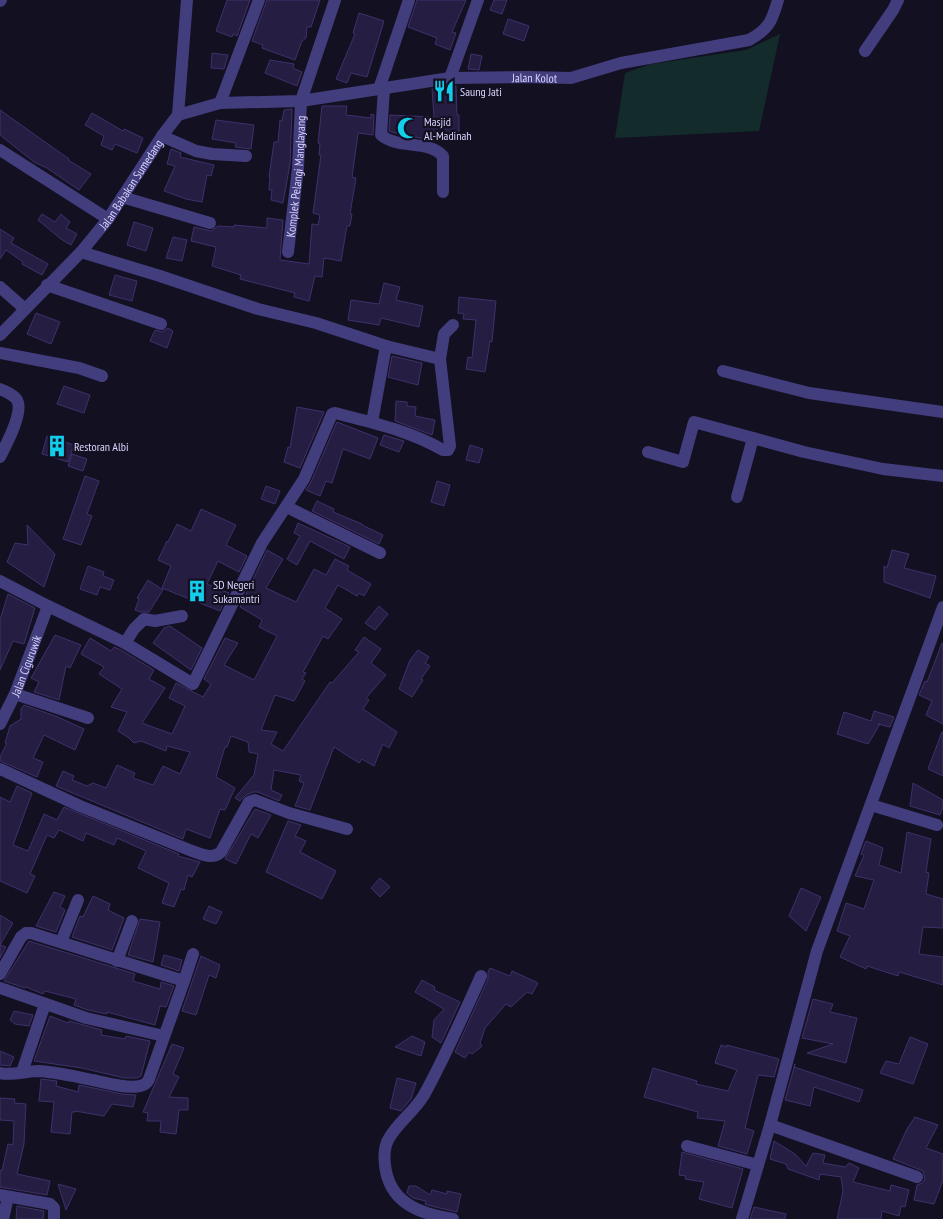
<svg xmlns="http://www.w3.org/2000/svg" width="943" height="1219" font-family="'PT Sans Narrow',sans-serif">
	<style>
		.green { fill: #132c2b }
		.building { fill: #261d42; stroke: #3e316c }
		.lines { fill: none; stroke-linecap: round; stroke-linejoin: round }
		.minor { stroke: #423e7e; stroke-width: 12 }
		.labels { text-anchor: middle; dominant-baseline: central; stroke-width: 4.5; stroke-linejoin: round; paint-order: stroke }
		.street-label { font-size: 12px; fill: #dad4fc; stroke: #131022 }
		.poi-label { font-size: 12px; fill: #dad4fc; stroke: #131022; text-anchor: start }
	</style>
	<rect width="100%" height="100%" fill="#131022"/>
	<!-- green -->
	<path class="green" d="M780,34L759,131L615,138L625,73L651,64L746,50Z"/>
	<!-- building -->
	<g class="building">
		<path d="M227,0H250L237,36L233,34L232,37L216,31Z"/>
		<path d="M267,0H320L311,27H307L306,38L302,41L295,60L262,48L263,45L252,41Z"/>
		<path d="M417,0H466L452,32L456,33L450,50L435,44L437,38L408,27Z"/>
		<path d="M494,0H507L502,14L490,10Z"/>
		<path d="M359,13L384,21L367,77L351,73L347,83L336,79L355,34L353,33Z"/>
		<path d="M508,19L529,26L524,41L503,34Z"/>
		<path d="M212,53L228,55L224,69L211,68Z"/>
		<path d="M471,54L482,56L479,70L468,69Z"/>
		<path d="M270,60L294,64L293,68L302,72L297,86L265,73Z"/>
		<path d="M456,86L457,115H459V140H431L398,134L389,131L390,115L434,117L432,89Z"/>
		<path d="M322,106H347L346,115L371,118V114L374,115L373,135L358,133L352,177L356,178L350,214H352L350,226H347L341,261L324,258L322,277L315,276L309,301L294,297L295,293L240,279L241,275L212,266L216,247L191,241L194,227L211,231L218,226L234,227V225L267,228V218L283,220L280,260L309,264L312,224L318,225L320,215L313,213L321,155H319L320,144L318,143Z"/>
		<path d="M292,109L290,164L283,203L271,200L272,190H269L270,177H269L274,142H278L280,120L282,121L284,110Z"/>
		<path d="M0,110L69,159L68,160L91,174L79,190L47,168L34,162L0,135Z"/>
		<path d="M92,113L123,131L124,129L143,138L137,153L115,144L112,150L101,145L104,136L85,125Z"/>
		<path d="M216,120L254,125L251,149L235,147L236,143L212,139Z"/>
		<path d="M171,149L181,153L180,157L214,165L211,176L207,175L202,202L186,199L164,191L175,166L167,164Z"/>
		<path d="M42,214L55,222L61,214L70,222L66,228L77,234L71,245L61,239L38,220Z"/>
		<path d="M134,222L153,228L146,251L127,245Z"/>
		<path d="M0,229L14,238L11,243L48,264L42,275L22,264L23,262L6,250L0,259Z"/>
		<path d="M173,237L187,240L182,261L166,258Z"/>
		<path d="M115,275L137,281L132,301L109,295Z"/>
		<path d="M384,283L400,287L396,300L423,306L419,327L381,318L379,325L348,320L351,300L379,304Z"/>
		<path d="M459,297L496,301L492,342L490,341L485,372L466,369L468,357L472,358L476,320L463,319L464,314L458,313Z"/>
		<path d="M36,313L60,322L51,344L27,334Z"/>
		<path d="M168,328L173,331L167,348L150,341L155,330L162,332Z"/>
		<path d="M392,356L422,363L418,385L388,377Z"/>
		<path d="M64,386L90,395L84,413L57,404Z"/>
		<path d="M396,401L407,402V406L416,407L415,416L435,420L432,435L395,421Z"/>
		<path d="M297,407L324,412L300,468L284,462L288,447L290,448Z"/>
		<path d="M337,422L378,438L370,459L343,449L332,483L326,481L320,496L306,490L311,482Z"/>
		<path d="M384,435L404,441L399,452L380,445Z"/>
		<path d="M47,436L74,445L68,462L42,454Z"/>
		<path d="M470,445L483,449L479,463L466,460Z"/>
		<path d="M72,454L87,459L83,471L68,466Z"/>
		<path d="M85,476L99,481L87,514L92,516L81,545L63,539Z"/>
		<path d="M437,481L450,485L444,506L431,502Z"/>
		<path d="M266,486L280,491L275,504L261,499Z"/>
		<path d="M317,501L334,509L333,512L362,524V525L383,535L379,544L312,511Z"/>
		<path d="M201,509L236,525L226,545L247,556L239,572L218,561L207,584L229,593L220,611L162,588L171,566L158,560L167,541L168,542L177,524L191,531Z"/>
		<path d="M298,523L350,547L344,559L310,541L297,565L287,559L300,536L294,533Z"/>
		<path d="M27,525L55,554L44,587L7,562L15,543L28,545Z"/>
		<path d="M267,550L283,559L266,588L296,602L314,569L326,575L335,559L349,566L347,570L371,584L364,596L359,593L357,596L338,585L325,608L342,619L328,639L323,636L303,672L306,673L302,679L305,681L294,701L275,695L261,730L277,732L271,744L283,751L330,682L332,683L359,652L355,650L364,637L381,649L371,663L386,675L366,698L369,700L363,709L397,732L389,748L383,744L374,766L362,759L359,763L334,747L310,810L295,806L304,783L299,781L301,775L274,770L271,790L282,795L279,801L258,792H253L246,795L240,801L235,798L254,775L258,754L249,752L248,742L231,736L227,747H225L216,777L235,788L225,810L220,809L210,838L186,829L183,839L56,786L63,771L74,776L72,780L87,786L93,783L106,788L117,765L135,773L133,778L153,785L163,766L180,774L190,752L167,746L166,751L141,741L134,743L129,738L118,731L127,712L111,707L122,689L99,674L104,667L81,654L90,638L111,651L114,647L121,650L154,670L149,679L165,688L142,723L172,734L185,706L169,698L176,683L203,697L211,684L204,679L225,638L238,643L224,665L254,680L277,636L259,627L262,620L240,607Z"/>
		<path d="M892,550L909,554L904,568L936,576L930,598L884,582V566L887,568Z"/>
		<path d="M88,566L104,572L103,576L114,580L110,590L100,587L97,595L80,589Z"/>
		<path d="M148,580L163,590L149,612H140L135,610L139,599L137,598Z"/>
		<path d="M8,594L35,608L24,644L13,641L0,670V620Z"/>
		<path d="M379,606L388,614L375,630L365,623Z"/>
		<path d="M170,626L202,648L191,670L153,643L164,628Z"/>
		<path d="M55,635L81,645L70,668L66,666L59,700L34,692L39,682L31,678Z"/>
		<path d="M942,643H943V724L926,715L932,701L919,695L925,681L927,682Z"/>
		<path d="M418,650L429,657L425,663L430,666L421,679L423,680L412,697L399,689L410,660Z"/>
		<path d="M24,705L58,717L84,729L75,750L44,735L33,758L43,762L37,777L0,761V757L7,743H5L10,726L21,719V709Z"/>
		<path d="M874,711L894,717L890,727L878,724H880L868,744L837,734L844,712L871,721Z"/>
		<path d="M942,732H943V776L928,769Z"/>
		<path d="M913,783L943,800V807L940,815L910,806Z"/>
		<path d="M17,786L32,793L13,845L28,851L44,814L57,820L64,807L179,854L178,856L200,862L192,877L188,875L184,890L181,889L174,907L162,903L169,883L138,868L146,851L117,838L114,845L86,833L83,841L59,830L54,838L47,835L30,874L35,876L27,893L0,881V797L10,802Z"/>
		<path d="M255,809L271,815L258,838L251,834L236,864L225,859Z"/>
		<path d="M288,821L301,825L295,836L306,841L300,852L336,871L322,899L266,872Z"/>
		<path d="M907,832L931,839L926,872L929,873L926,894L943,899V928L923,927L919,954L943,957V985L899,972L898,976L867,966L866,969L840,957L850,936L837,931L846,903L864,909L874,880L855,876L864,855L861,854L866,841L883,848L879,865L901,873Z"/>
		<path d="M380,878L390,887L380,897L371,888Z"/>
		<path d="M801,888L821,897L806,931L789,916Z"/>
		<path d="M54,892L65,896L60,907L65,910L56,932L36,926Z"/>
		<path d="M93,896L110,904L108,910L124,918L112,950L72,937L80,916L83,917Z"/>
		<path d="M209,906L222,912L216,924L203,919Z"/>
		<path d="M0,915L13,923L0,945L6,947L0,958Z"/>
		<path d="M140,919L160,922L153,962L128,955Z"/>
		<path d="M29,941L135,974L133,981L160,989L161,982L174,986L166,1007L160,1006L155,1025L107,1012V1014L88,1010L74,1005L76,999L45,991L43,994L26,987L25,988L4,981Z"/>
		<path d="M164,955L182,960L179,971L161,965Z"/>
		<path d="M201,956L220,965L216,978L209,975L196,1015L182,1011Z"/>
		<path d="M490,968L510,976L512,971L538,983L532,994L527,992L511,1007L506,1004L485,1028L480,1043L482,1046L472,1054L469,1052L465,1058L455,1052L488,979V972Z"/>
		<path d="M422,980L435,987L434,990L460,1002L441,1043L432,1037L434,1020L444,1009L415,992Z"/>
		<path d="M813,999L833,1004L830,1012L857,1018L846,1063L807,1053L833,1044L802,1038Z"/>
		<path d="M14,1011L33,1015L29,1026L15,1024L10,1020Z"/>
		<path d="M50,1016L68,1023L69,1021L102,1030L101,1035L125,1039L126,1036L150,1041L141,1076L137,1078H124L82,1068L34,1061Z"/>
		<path d="M412,1036L425,1042L421,1056L395,1047Z"/>
		<path d="M910,1037L928,1044L913,1084L880,1073L886,1061L899,1064Z"/>
		<path d="M172,1044L184,1048L173,1074L179,1077L169,1097L188,1098V1110H179L176,1134L160,1132L161,1121H147L148,1113L143,1112Z"/>
		<path d="M721,1045L727,1047V1045L779,1059L774,1077L758,1075L745,1128L754,1131L747,1154L718,1146L725,1121L697,1118L698,1112L644,1097L653,1068L697,1081L696,1084L728,1091L737,1070L715,1063Z"/>
		<path d="M0,1051L14,1057L10,1066L0,1065Z"/>
		<path d="M795,1064L794,1067L863,1090L859,1102L814,1087L810,1106L785,1100Z"/>
		<path d="M397,1078L416,1083L411,1099L401,1111L390,1108Z"/>
		<path d="M41,1079L57,1081L56,1086L78,1092L79,1085L122,1094L136,1095L133,1107L112,1104L104,1116L75,1111V1112H72L70,1134L51,1132L54,1102L39,1101Z"/>
		<path d="M0,1098L15,1099L14,1103L26,1104L24,1144L17,1174L50,1181L47,1195L0,1187V1170L2,1171L8,1144L13,1145L14,1121L0,1120Z"/>
		<path d="M915,1117L938,1125L926,1148L943,1154V1180L934,1204L914,1200L917,1185L922,1183L925,1179L923,1171L893,1159L907,1129Z"/>
		<path d="M774,1141L795,1154L806,1166L813,1153L825,1155L823,1163L845,1167L849,1163L859,1168L853,1182L890,1191L891,1185L909,1190L905,1207L901,1206L899,1216L882,1211L881,1219H837L843,1191L841,1177L820,1174L819,1180L788,1169L786,1164L770,1159Z"/>
		<path d="M682,1152L743,1169L732,1208L699,1199L704,1182L685,1179L686,1176L679,1175Z"/>
		<path d="M58,1184L76,1189L66,1210Z"/>
		<path d="M409,1186H416L430,1195L432,1190L447,1194V1191L461,1194L457,1212L431,1206L425,1204L426,1201L413,1198L407,1193Z"/>
		<path d="M17,1206L44,1211L43,1219H16Z"/>
		<path d="M754,1207L786,1214L785,1219H750Z"/>
	</g>
	<g class="lines">
		<!-- minor -->
		<g class="minor">
			<path d="M0,1L1,0"/>
			<path d="M865,51L893,10L898,0"/>
			<path d="M450,78L478,0"/>
			<path d="M384,88L381,135C399,150 427,139 443,156V192"/>
			<path d="M379,89L409,0"/>
			<path d="M220,103L259,0"/>
			<path id="s1" d="M178,115L220,103L301,101L450,78L527,77L571,78L621,63L749,40C769,29 772,21 778,0"/>
			<path d="M162,136L196,151L212,154L246,156"/>
			<path d="M0,150L108,219"/>
			<path d="M122,197L210,223"/>
			<path id="s2" d="M288,252L298,168L301,101L335,0"/>
			<path d="M47,285L161,324"/>
			<path d="M0,287L25,309"/>
			<path id="s3" d="M0,335L81,252L95,235L108,219L162,136L178,115L187,0"/>
			<path d="M0,353L79,368L102,376"/>
			<path d="M440,359L444,334L453,325"/>
			<path d="M723,371L809,393L943,412"/>
			<path d="M0,389C6,392 13,394 17,400C24,412 6,445 0,457"/>
			<path d="M372,422L386,346"/>
			<path d="M648,452L683,462L694,422L804,452L883,469L943,476"/>
			<path d="M737,497L753,438"/>
			<path d="M287,507L380,553"/>
			<path d="M0,581L48,606L125,643L193,684L262,543L304,479L332,414L335,413C373,423 408,430 443,450H448L450,446L440,359L386,346L316,323L258,309L160,276L81,252"/>
			<path d="M125,643L134,629L144,619L155,621L182,616"/>
			<path d="M15,694L88,718"/>
			<path id="s4" d="M0,724L15,694L48,606"/>
			<path d="M0,769L80,806L192,851C202,854 212,860 221,852L249,802L255,800L289,813L347,829"/>
			<path d="M871,805L937,825"/>
			<path d="M61,942L78,900"/>
			<path d="M117,961L132,921"/>
			<path d="M0,974L21,937L26,933H31L184,981L149,1079C143,1095 105,1082 92,1080C74,1076 56,1072 38,1071C26,1071 12,1076 0,1073"/>
			<path d="M184,981L193,954"/>
			<path d="M0,988L86,1018L164,1036"/>
			<path d="M22,1072L45,1004"/>
			<path d="M770,1125L917,1177"/>
			<path d="M687,1146L758,1165"/>
			<path d="M0,1195L50,1204L54,1208V1219"/>
			<path d="M3,1219L8,1197"/>
			<path d="M453,1219C420,1214 389,1203 385,1165C384,1157 384,1148 388,1140C397,1123 414,1112 424,1095C445,1057 463,1016 481,976"/>
			<path d="M742,1219L770,1125L817,951L943,607"/>
		</g>
	</g>
	<!-- icons -->
	<defs>
		<g id="restaurant-bare" transform="scale(1.725)"><path d="M-5-6h1v4h1v-4h1v4h1v-4h1v5L-1.5 .5V6h-2V.5L-5-1ZM5-6V6H3V1.5H1.5Q1.5-4 5-6Z" fill="#12ceea" stroke="#131022" stroke-width="2.5" paint-order="stroke"/></g>
		<g id="mosque-bare" transform="scale(1.725)"><path d="M3.5-4.9A6 6 0 1 0 3.5 4.9A5 5 0 1 1 3.5-4.9Z" fill="#12ceea" stroke="#131022" stroke-width="2.5" paint-order="stroke"/></g>
		<g id="building-bare" transform="scale(1.725)"><path d="M-4-6H4V6H1V3H-1V6H-4ZM-2.5-4.3h1.7v1.8h-1.7ZM.8-4.3h1.7v1.8H.8ZM-2.5-1h1.7V.8h-1.7ZM.8-1h1.7V.8H.8Z" fill="#12ceea" stroke="#131022" stroke-width="2.5" paint-order="stroke"/></g>
	</defs>
	<g fill-rule="evenodd">
		<use href="#restaurant-bare" x="444" y="91"/>
		<use href="#mosque-bare" x="408" y="128"/>
		<use href="#building-bare" x="57" y="446"/>
		<use href="#building-bare" x="197" y="591"/>
	</g>
	<g class="labels">
		<!-- street labels -->
		<g class="street-label">
			<text stroke="none"><textPath href="#s1" startOffset="360">Jalan Kolot</textPath></text>
			<text stroke="none"><textPath href="#s2" startOffset="76">Komplek Pelangi Manglayang</textPath></text>
			<text stroke="none"><textPath href="#s3" startOffset="200">Jalan Babakan Sumedang</textPath></text>
			<text stroke="none"><textPath href="#s4" startOffset="64">Jalan Ciguruwik</textPath></text>
		</g>
		<!-- poi labels -->
		<g class="poi-label">
			<text x="460" y="91">Saung Jati</text>
			<text x="424" y="121">Masjid<tspan x="424" dy="14">Al-Madinah</tspan></text>
			<text x="74" y="446">Restoran Albi</text>
			<text x="213" y="584">SD Negeri<tspan x="213" dy="14">Sukamantri</tspan></text>
		</g>
	</g>
</svg>
